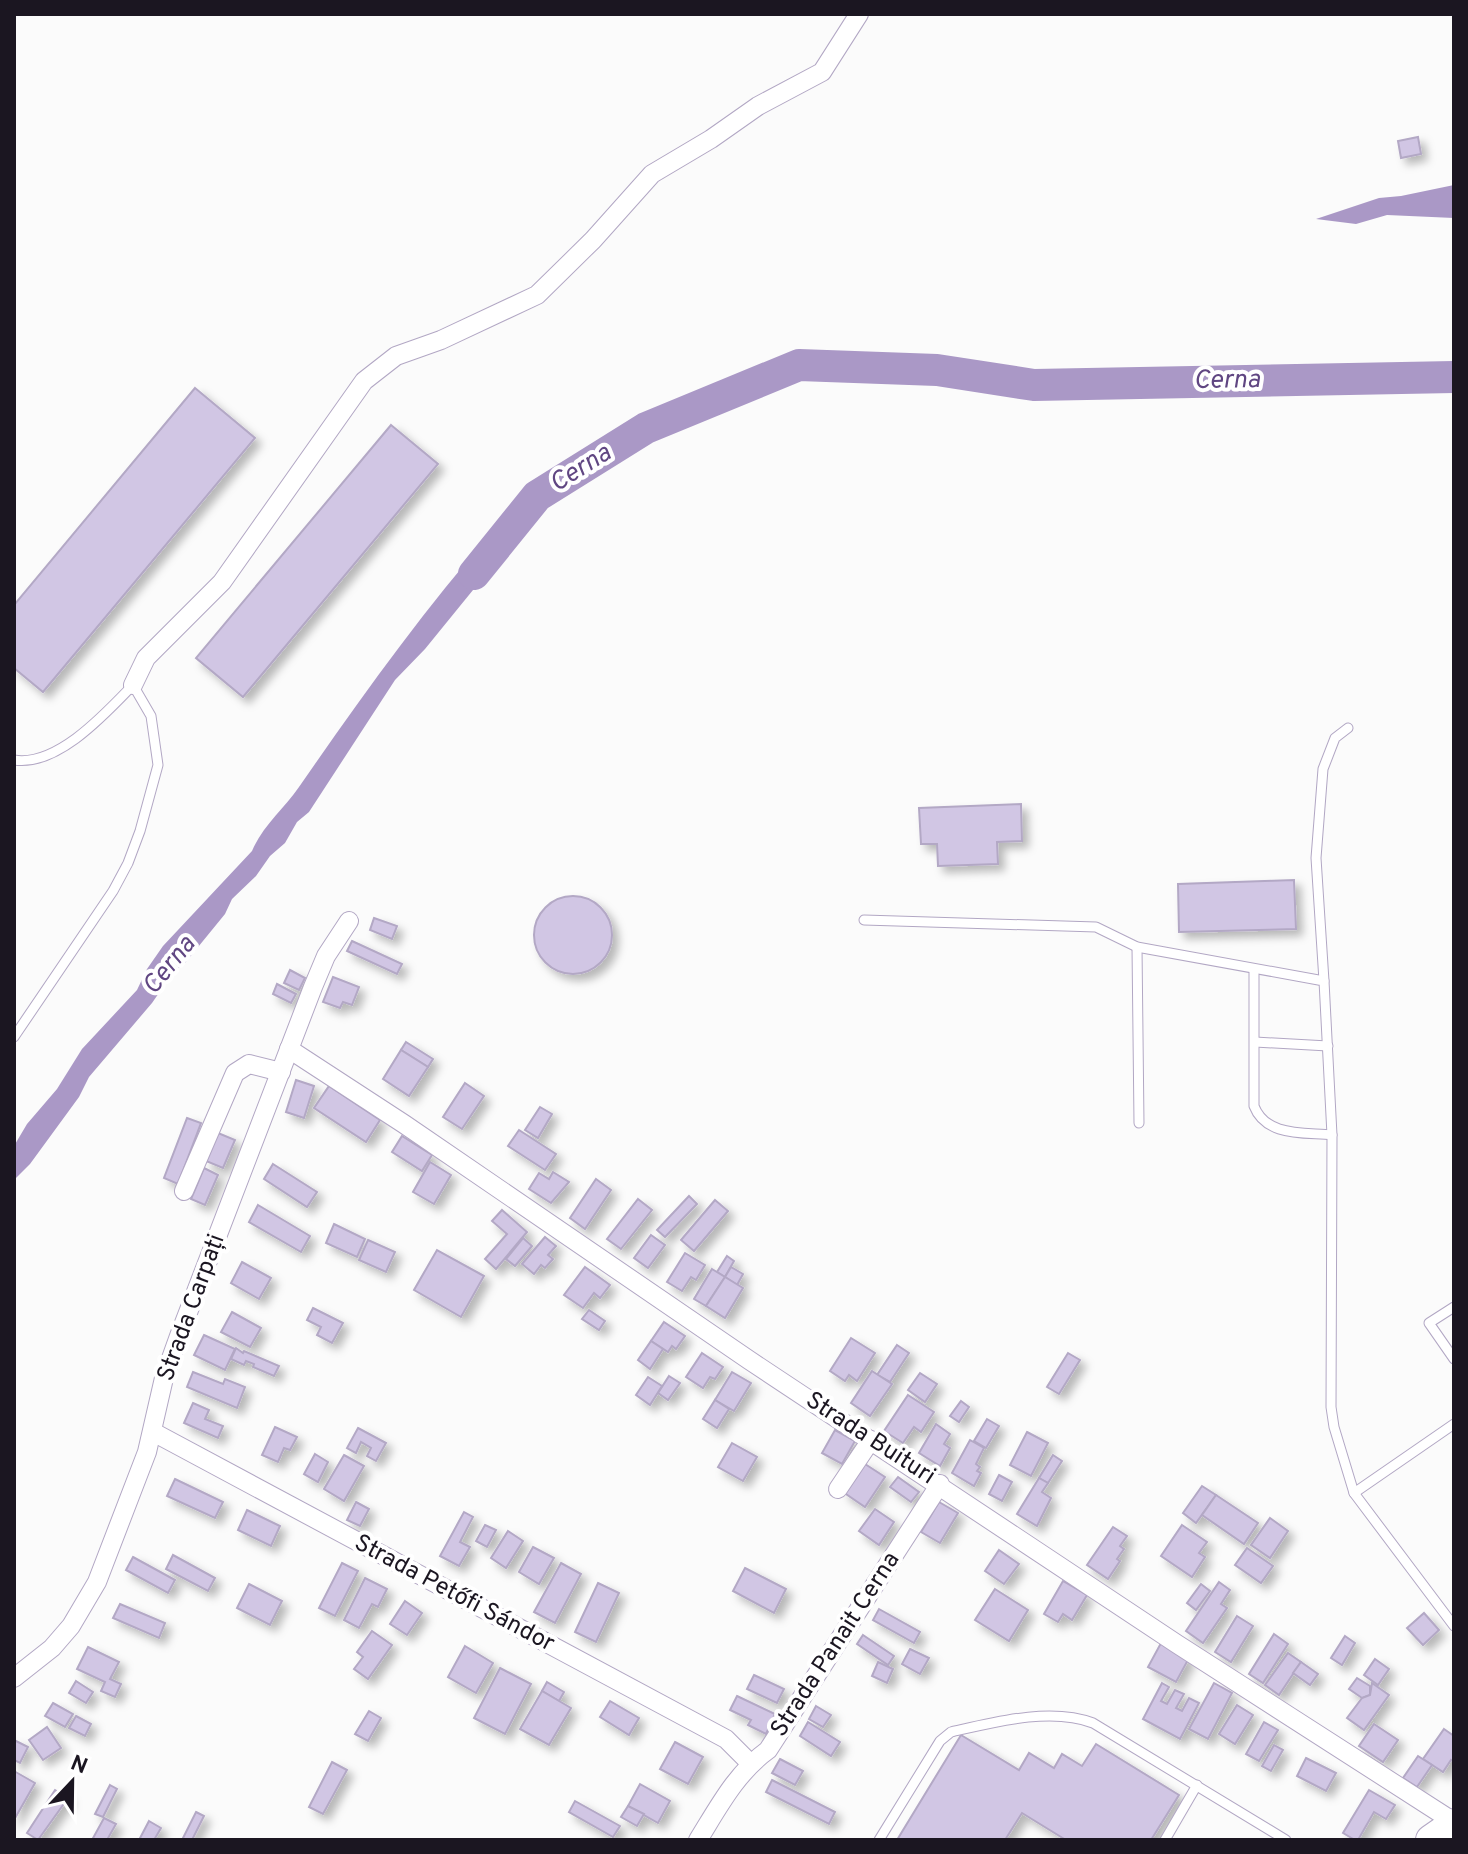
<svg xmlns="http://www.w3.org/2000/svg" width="1468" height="1854" font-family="Overpass,sans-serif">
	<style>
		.water { fill: #aa98c6 }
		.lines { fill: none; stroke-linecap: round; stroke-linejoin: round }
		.river { stroke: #aa98c6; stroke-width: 32 }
		.building { fill: #d1c6e4; stroke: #b3a8c5; stroke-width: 2; filter: url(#shadow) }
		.lane-casing { stroke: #b2a7c4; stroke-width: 11 }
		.street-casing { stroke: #b2a7c4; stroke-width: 20 }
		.primary-casing { stroke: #b2a7c4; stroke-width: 32 }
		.lane { stroke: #fff; stroke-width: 9 }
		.street { stroke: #fff; stroke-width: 18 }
		.primary { stroke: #fff; stroke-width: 30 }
		.labels { text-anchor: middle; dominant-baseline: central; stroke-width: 8; stroke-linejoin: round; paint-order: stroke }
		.street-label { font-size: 24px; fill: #1b1621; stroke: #fff }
		.water-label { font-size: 26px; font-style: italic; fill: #604682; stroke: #fff }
	</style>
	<defs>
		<filter id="shadow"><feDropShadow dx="6" dy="6" stdDeviation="4" flood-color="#0004"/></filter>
	</defs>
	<rect width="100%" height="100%" fill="#fbfbfb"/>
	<!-- water -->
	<g class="water">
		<path d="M1454,185V218L1387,215L1356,224L1316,219L1379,198L1401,196Z"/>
		<path d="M493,531L508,547L425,649L395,680L309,812L297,822L285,843L270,856L256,876L232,899L225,914L185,963L172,974L152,1003L89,1077L79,1097L30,1164L14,1180V1146L27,1124L57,1089L82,1049L137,990L147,969L163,946L252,851C263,825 284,809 299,787C360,699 422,612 493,531Z"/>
	</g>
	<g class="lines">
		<!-- river -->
		<path class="river" d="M474,574L537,496L646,428L799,365L937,370L1034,385L1454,377"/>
	</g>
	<!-- building -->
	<g class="building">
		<path d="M1418,137L1421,154L1401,158L1398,141Z"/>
		<path d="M195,388L255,438L43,692L14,668V605Z"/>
		<path d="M391,425L438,464L243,697L196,658Z"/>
		<path d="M1021,804L1022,841L997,842L998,864L938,866L937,844H921L919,808Z"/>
		<path d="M1294,880L1296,929L1179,932L1178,884Z"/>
		<circle cx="573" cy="935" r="39"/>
		<path d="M374,918L397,926L392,939L370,930Z"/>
		<path d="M352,941L402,964L397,974L347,951Z"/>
		<path d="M290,970L305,978L299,990L284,983Z"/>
		<path d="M333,977L359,987L352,1005L343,1002L340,1008L323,1002Z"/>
		<path d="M277,984L296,994L291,1003L273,994Z"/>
		<path d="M406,1042L433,1059L428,1067L401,1050Z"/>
		<path d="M401,1050L428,1067L409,1096L383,1079Z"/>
		<path d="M296,1080L314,1086L304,1118L286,1112Z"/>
		<path d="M465,1083L484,1096L462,1129L443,1117Z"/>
		<path d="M329,1086L380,1120L366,1142L314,1108Z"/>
		<path d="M540,1107L552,1114L538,1138L525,1130Z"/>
		<path d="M187,1118L201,1123L178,1184L164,1178Z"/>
		<path d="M519,1130L556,1154L545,1170L508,1146Z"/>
		<path d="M218,1133L235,1140L223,1168L206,1161Z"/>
		<path d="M402,1136L432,1155L422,1171L392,1152Z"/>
		<path d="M430,1162L451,1175L434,1204L413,1192Z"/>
		<path d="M273,1164L317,1192L307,1207L264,1179Z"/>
		<path d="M204,1168L218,1175L205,1205L191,1199Z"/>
		<path d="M553,1172L569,1182L551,1203L529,1189L539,1173L549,1179Z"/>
		<path d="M596,1179L611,1190L585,1229L570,1218Z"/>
		<path d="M689,1196L697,1204L665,1237L657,1230Z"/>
		<path d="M638,1199L652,1210L621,1249L607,1239Z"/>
		<path d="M715,1200L728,1211L694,1251L681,1240Z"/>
		<path d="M258,1205L310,1236L301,1252L249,1222Z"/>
		<path d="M502,1210L527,1232L496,1269L485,1259L507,1234L492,1221Z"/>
		<path d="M334,1224L365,1239L357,1257L326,1243Z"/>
		<path d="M651,1235L665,1245L648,1268L634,1258Z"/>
		<path d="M545,1237L556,1246L548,1255L553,1259L545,1268L541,1265L534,1274L522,1264Z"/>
		<path d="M523,1238L532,1246L515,1266L506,1259Z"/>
		<path d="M368,1240L395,1252L386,1272L359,1260Z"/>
		<path d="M437,1250L484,1276L461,1317L414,1290Z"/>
		<path d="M685,1253L705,1265L696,1280L691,1277L682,1291L667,1282Z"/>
		<path d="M727,1256L734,1261L725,1277L717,1272Z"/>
		<path d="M242,1262L271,1278L259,1299L231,1283Z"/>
		<path d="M585,1267L610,1285L600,1298L594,1293L583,1308L564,1295Z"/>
		<path d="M731,1267L743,1274L737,1285L725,1277Z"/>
		<path d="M712,1269L725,1277L706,1306L694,1299Z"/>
		<path d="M725,1277L743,1288L725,1318L706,1306Z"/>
		<path d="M313,1308L343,1323L332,1343L317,1335L321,1327L307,1320Z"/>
		<path d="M589,1310L605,1321L599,1330L582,1319Z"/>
		<path d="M232,1312L261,1328L250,1347L221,1332Z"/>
		<path d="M664,1322L685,1336L676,1349L672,1346L668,1352L651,1341Z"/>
		<path d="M204,1335L235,1349L225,1370L194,1355Z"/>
		<path d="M851,1338L875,1353L857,1381L849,1375L845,1381L830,1371Z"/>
		<path d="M651,1341L663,1349L650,1369L638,1360Z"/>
		<path d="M897,1345L909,1353L890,1382L877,1375Z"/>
		<path d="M236,1348L243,1353L244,1351L279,1366L274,1376L253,1367L254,1364L246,1361L244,1365L231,1359Z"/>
		<path d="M702,1353L723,1367L715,1379L710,1377L703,1388L686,1377Z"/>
		<path d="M1068,1353L1080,1360L1059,1394L1047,1387Z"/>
		<path d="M872,1371L892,1384L870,1416L851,1403Z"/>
		<path d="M193,1372L223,1384L225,1379L245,1387L237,1408L187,1387Z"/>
		<path d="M732,1372L751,1383L734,1411L715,1400Z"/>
		<path d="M920,1373L937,1384L925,1402L908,1390Z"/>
		<path d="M669,1376L680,1383L668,1400L658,1393Z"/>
		<path d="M648,1377L662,1386L650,1405L636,1395Z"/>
		<path d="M908,1395L934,1412L921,1432L914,1427L903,1443L884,1431Z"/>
		<path d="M715,1400L729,1409L717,1428L703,1419Z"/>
		<path d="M961,1401L969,1407L959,1422L950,1416Z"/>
		<path d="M193,1403L209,1410L205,1419L223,1426L218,1438L184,1423Z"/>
		<path d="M987,1419L999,1426L986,1448L974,1441Z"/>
		<path d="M936,1424L950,1434L944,1444L950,1448L940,1466L919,1453Z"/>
		<path d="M275,1427L297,1437L290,1450L284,1448L278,1462L262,1455Z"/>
		<path d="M358,1428L386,1443L376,1461L367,1456L371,1448L361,1442L356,1453L347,1448Z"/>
		<path d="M835,1430L855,1441L842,1464L822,1453Z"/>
		<path d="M1027,1432L1048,1443L1031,1476L1010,1465Z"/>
		<path d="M970,1440L984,1448L976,1464L980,1467L977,1471L981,1473L974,1486L952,1473Z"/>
		<path d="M732,1443L757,1457L743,1481L718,1467Z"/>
		<path d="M315,1454L328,1462L318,1482L304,1474Z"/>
		<path d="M344,1455L364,1466L344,1501L324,1489Z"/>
		<path d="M1053,1455L1062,1461L1048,1483L1039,1478Z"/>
		<path d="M862,1462L885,1477L865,1507L843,1492Z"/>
		<path d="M999,1475L1012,1482L1002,1501L989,1494Z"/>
		<path d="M898,1477L919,1492L911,1502L890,1487Z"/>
		<path d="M1039,1478L1048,1483L1042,1492L1051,1498L1037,1526L1017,1514Z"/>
		<path d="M175,1479L223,1502L215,1518L167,1496Z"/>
		<path d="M1202,1486L1216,1495L1196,1523L1183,1513Z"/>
		<path d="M1216,1495L1258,1523L1244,1544L1202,1515Z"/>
		<path d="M356,1502L369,1509L360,1526L347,1520Z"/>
		<path d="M939,1502L958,1513L940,1543L921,1532Z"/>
		<path d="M875,1509L894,1522L879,1545L859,1531Z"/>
		<path d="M247,1510L280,1526L271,1546L238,1530Z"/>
		<path d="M464,1512L473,1517L460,1542L470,1547L459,1566L440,1556Z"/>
		<path d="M1270,1518L1288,1531L1270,1558L1251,1545Z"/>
		<path d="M485,1525L496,1530L487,1547L476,1541Z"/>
		<path d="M1182,1525L1207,1542L1199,1553L1205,1557L1192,1577L1161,1556Z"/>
		<path d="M1113,1527L1127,1536L1120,1546L1124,1549L1117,1559L1120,1561L1108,1579L1087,1565Z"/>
		<path d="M508,1531L523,1541L506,1568L491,1558Z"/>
		<path d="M533,1547L554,1558L539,1584L519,1572Z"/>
		<path d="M1247,1548L1273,1566L1261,1583L1235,1565Z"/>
		<path d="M999,1550L1019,1564L1004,1584L985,1571Z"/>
		<path d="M173,1555L215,1578L208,1591L166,1569Z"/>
		<path d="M133,1557L175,1580L168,1593L126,1570Z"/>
		<path d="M342,1563L358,1571L335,1616L319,1608Z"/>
		<path d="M561,1563L581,1574L555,1623L534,1612Z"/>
		<path d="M745,1568L786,1589L774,1613L733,1591Z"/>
		<path d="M365,1578L387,1589L378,1607L372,1604L359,1628L344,1620Z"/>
		<path d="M1063,1581L1087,1595L1072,1620L1063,1614L1058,1622L1044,1614Z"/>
		<path d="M1219,1582L1230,1590L1221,1604L1227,1608L1203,1643L1186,1631Z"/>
		<path d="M598,1583L619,1593L596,1642L575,1632Z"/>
		<path d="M249,1584L282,1601L270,1625L237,1608Z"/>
		<path d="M1201,1584L1210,1591L1196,1610L1187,1603Z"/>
		<path d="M995,1589L1028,1610L1009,1641L975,1620Z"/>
		<path d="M405,1601L422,1613L407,1635L390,1624Z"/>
		<path d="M120,1604L165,1623L159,1638L113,1618Z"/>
		<path d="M879,1609L920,1632L914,1643L873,1620Z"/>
		<path d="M1424,1613L1439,1630L1423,1645L1407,1628Z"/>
		<path d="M1237,1616L1253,1626L1231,1662L1215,1652Z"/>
		<path d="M372,1631L392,1645L368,1679L354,1669L363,1657L357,1652Z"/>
		<path d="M1274,1634L1288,1644L1263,1683L1249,1674Z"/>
		<path d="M863,1635L894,1656L888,1665L857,1644Z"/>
		<path d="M1345,1636L1355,1643L1342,1665L1331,1658Z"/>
		<path d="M1161,1643L1189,1658L1176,1682L1148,1667Z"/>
		<path d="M465,1646L493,1663L476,1693L448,1677Z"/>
		<path d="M88,1647L119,1662L110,1679L121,1684L115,1697L101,1691L105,1682L77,1669Z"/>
		<path d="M910,1649L929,1658L920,1674L902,1664Z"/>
		<path d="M1288,1653L1301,1662L1279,1695L1265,1685Z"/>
		<path d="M1375,1659L1389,1669L1378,1685L1364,1675Z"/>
		<path d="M878,1662L893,1669L887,1683L872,1676Z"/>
		<path d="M1301,1662L1318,1674L1310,1685L1293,1673Z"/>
		<path d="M500,1668L531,1684L505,1734L474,1718Z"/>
		<path d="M754,1675L784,1689L777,1703L747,1689Z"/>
		<path d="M1357,1678L1370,1686V1695L1362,1698L1349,1689Z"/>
		<path d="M76,1681L93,1692L86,1703L69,1693Z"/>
		<path d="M547,1682L564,1692L559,1701L542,1691Z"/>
		<path d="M1162,1683L1169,1687L1161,1701L1167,1704L1175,1690L1184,1694L1176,1708L1182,1711L1189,1698L1199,1703L1180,1739L1143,1719Z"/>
		<path d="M1214,1683L1232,1693L1208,1739L1189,1729Z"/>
		<path d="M1372,1683L1389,1695L1364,1730L1347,1718L1362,1698L1370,1695Z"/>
		<path d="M542,1691L571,1708L549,1745L520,1729Z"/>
		<path d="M737,1696L775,1714L766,1734L748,1725L751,1720L730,1710Z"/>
		<path d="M610,1701L639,1718L629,1735L600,1717Z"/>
		<path d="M53,1703L73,1714L65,1727L45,1716Z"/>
		<path d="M1237,1705L1253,1715L1235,1744L1219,1734Z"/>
		<path d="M816,1706L831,1715L823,1727L809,1719Z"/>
		<path d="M369,1711L381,1718L368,1741L355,1734Z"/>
		<path d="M76,1716L91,1724L85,1736L69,1728Z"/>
		<path d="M808,1722L840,1742L831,1756L800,1736Z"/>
		<path d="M1264,1722L1278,1730L1259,1761L1246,1754Z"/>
		<path d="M1374,1724L1398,1740L1383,1762L1359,1746Z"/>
		<path d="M47,1727L61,1748L43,1760L29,1740Z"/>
		<path d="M1444,1729L1454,1736V1762L1451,1760L1443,1772L1423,1759Z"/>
		<path d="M961,1735L1019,1770L1029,1753L1054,1768L1062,1754L1082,1766L1096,1744L1179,1795L1151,1840H1066L1022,1813L1005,1840H897Z"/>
		<path d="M14,1740L28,1747L20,1763L14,1760Z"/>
		<path d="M675,1742L703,1757L688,1784L660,1769Z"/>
		<path d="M1274,1745L1283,1750L1271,1771L1262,1766Z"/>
		<path d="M1418,1756L1432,1765L1417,1787L1403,1778Z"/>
		<path d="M1306,1758L1336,1773L1326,1791L1297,1776Z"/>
		<path d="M780,1759L803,1771L795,1785L772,1773Z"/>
		<path d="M332,1762L347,1770L323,1814L309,1807Z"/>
		<path d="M14,1771L35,1783L14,1820Z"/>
		<path d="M772,1780L835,1812L829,1824L766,1792Z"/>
		<path d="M640,1784L670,1801L658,1823L628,1806Z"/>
		<path d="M110,1785L117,1789L103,1817L95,1814Z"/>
		<path d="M55,1790L68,1798L38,1840L27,1833Z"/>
		<path d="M1369,1790L1395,1805L1386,1819L1374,1812L1358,1840H1355L1343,1833Z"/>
		<path d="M575,1801L620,1826L613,1837L569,1812Z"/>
		<path d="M628,1806L644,1814L637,1826L621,1817Z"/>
		<path d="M196,1812L204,1816L192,1840H182Z"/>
		<path d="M104,1818L116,1824L107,1840H92Z"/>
		<path d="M149,1821L161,1828L154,1840H139Z"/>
	</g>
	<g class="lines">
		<!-- lane casing -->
		<g class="lane-casing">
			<g id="lane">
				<path d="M14,760C57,767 105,714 133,685L151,716L158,765L140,831L128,863L113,891L14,1037"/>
				<path d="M864,920L1096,927L1137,947L1324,981L1332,1135L1331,1407L1334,1427L1354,1493L1454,1626"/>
				<path d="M1137,947L1139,1123"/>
				<path d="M1254,970V1106C1266,1137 1304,1132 1332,1135"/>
				<path d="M1324,981L1316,858L1323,769L1335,738L1348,728"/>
				<path d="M1255,1042L1328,1046"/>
				<path d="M1454,1307L1429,1323L1454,1359"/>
				<path d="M1354,1493L1454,1424"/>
				<path d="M879,1840L940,1741L951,1732C995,1722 1051,1707 1093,1723L1286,1840"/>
				<path d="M1165,1840L1197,1785"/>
			</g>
		</g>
		<!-- street casing -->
		<g class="street-casing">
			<g id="street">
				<path d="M133,685L146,658L222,582L364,381L396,356L441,340L537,295L593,240L652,174L711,139L758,106L822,72L859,14"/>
				<path d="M289,1049L404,1124L749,1360L1177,1644L1454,1822"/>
				<path d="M184,1191L235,1073L249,1064L281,1072"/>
				<path d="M153,1432L726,1739L750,1763"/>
				<path d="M838,1489L871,1440"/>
				<path d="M14,1678L52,1648L71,1626L97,1582L147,1452L164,1378L179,1336L313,987L326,956L349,921"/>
				<path d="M698,1840C718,1808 736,1773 768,1750L940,1484"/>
			</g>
		</g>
		<!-- primary casing -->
		<g class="primary-casing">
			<path id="primary" d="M1431,1840L1454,1824"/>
		</g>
		<!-- lane -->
		<use href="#lane" class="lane"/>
		<!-- street -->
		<use href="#street" class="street"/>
		<!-- primary -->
		<use href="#primary" class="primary"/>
	</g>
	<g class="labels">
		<!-- street labels -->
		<g class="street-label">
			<text transform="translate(192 1308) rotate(-70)">Strada Carpați</text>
			<text transform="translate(870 1439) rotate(33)">Strada Buituri</text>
			<text transform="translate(454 1594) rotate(28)">Strada Petőfi Sándor</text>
			<text transform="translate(836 1645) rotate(-57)">Strada Panait Cerna</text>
		</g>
		<!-- water labels -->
		<g class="water-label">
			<text transform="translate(1227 381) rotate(-1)">Cerna</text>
			<text transform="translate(581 469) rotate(-32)">Cerna</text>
			<text transform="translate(170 966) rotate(-51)">Cerna</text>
		</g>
	</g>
	<!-- border -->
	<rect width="1468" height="1854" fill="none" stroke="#1b1621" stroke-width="32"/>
	<!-- north arrow -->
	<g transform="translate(72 1782) rotate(22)" stroke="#ffffff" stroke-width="6" paint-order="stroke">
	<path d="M0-6L14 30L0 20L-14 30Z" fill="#1b1621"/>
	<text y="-12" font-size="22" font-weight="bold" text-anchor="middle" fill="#1b1621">N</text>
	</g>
</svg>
